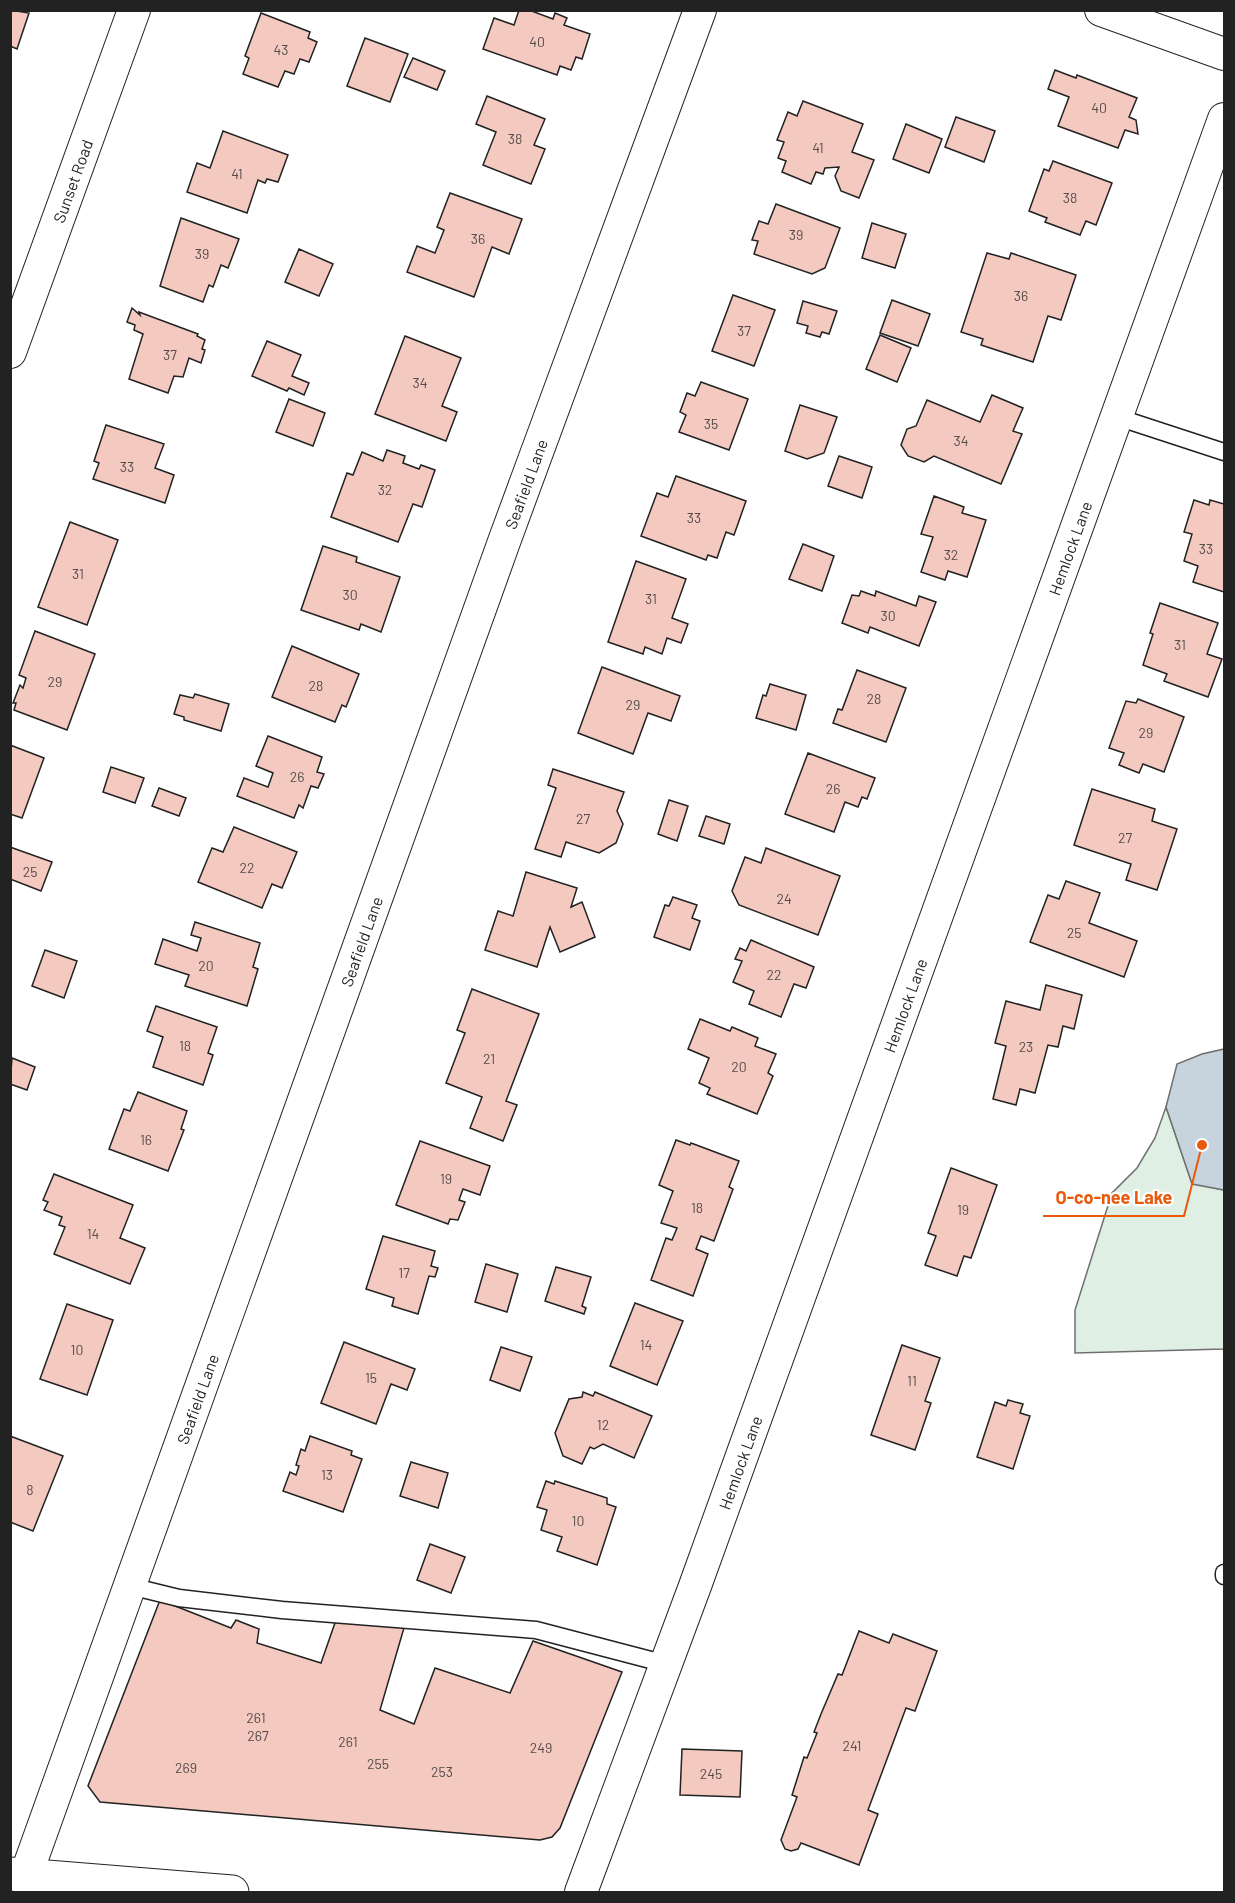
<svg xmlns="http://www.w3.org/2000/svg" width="1235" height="1903" font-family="Barlow,sans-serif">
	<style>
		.green { fill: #e0efe3; stroke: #6f6f6f; stroke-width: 1.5 }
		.water { fill: #c7d3dd; stroke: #6f6f6f; stroke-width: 1.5 }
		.building { fill: #f3c9c0; stroke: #222; stroke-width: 1.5 }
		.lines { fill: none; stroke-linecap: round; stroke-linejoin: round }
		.lane-casing { stroke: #222; stroke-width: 19 }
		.street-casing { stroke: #222; stroke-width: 34 }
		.primary-casing { stroke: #222; stroke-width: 35 }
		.lane { stroke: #fff; stroke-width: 16 }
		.street { stroke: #fff; stroke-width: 32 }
		.primary { stroke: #fff; stroke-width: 33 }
		.labels { text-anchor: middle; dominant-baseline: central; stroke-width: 4.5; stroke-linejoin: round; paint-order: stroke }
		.number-label { font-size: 14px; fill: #564c4a }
		.street-label { font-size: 16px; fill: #222; stroke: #fff }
		.leader { fill: none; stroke: #e8590c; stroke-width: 2 }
		.callout-dot { fill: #e8590c; stroke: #fff; stroke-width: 2 }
		.callout-label { font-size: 18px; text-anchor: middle; font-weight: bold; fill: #e8590c; stroke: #fff; stroke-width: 4.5; stroke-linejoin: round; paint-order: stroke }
	</style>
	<rect width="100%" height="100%" fill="#fff"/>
	<!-- green -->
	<path class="green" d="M1166,1107L1192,1183L1224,1190V1349L1075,1353V1310L1112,1193L1137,1168L1155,1138Z"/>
	<!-- water -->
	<path class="water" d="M1224,1049V1190L1192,1184L1166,1107L1177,1064L1202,1054Z"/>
	<!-- building -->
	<g class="building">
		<path d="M10,10L29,13L17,49L10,46Z"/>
		<path d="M519,10H529L553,19L555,13L567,18L564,25L590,34L582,59L576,57L571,70L560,66L557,75L483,49L494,18L514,25Z"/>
		<path d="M261,13L310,32L308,38L317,42L309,62L300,59L294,74L285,71L278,87L243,74L249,58L245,56Z"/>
		<path d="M365,38L408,54L390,102L347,86Z"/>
		<path d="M413,58L445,71L437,90L404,77Z"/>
		<path d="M1055,70L1076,78L1077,75L1137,98L1129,117L1136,120L1138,134L1125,130L1118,148L1058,126L1069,97L1048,89Z"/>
		<path d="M487,96L545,119L534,145L545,149L531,184L483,165L496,132L476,124Z"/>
		<path d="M803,101L863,124L852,152L874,160L859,198L841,191L835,176L839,167L825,168L823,174L816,172L811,184L782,172L786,161L778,158L784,142L777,140L788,112L797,116Z"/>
		<path d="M956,117L995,131L984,162L945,147Z"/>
		<path d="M906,124L942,139L929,173L893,159Z"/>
		<path d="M223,131L288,155L278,182L267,179L265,183L258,180L247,213L187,192L197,163L210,168Z"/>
		<path d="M1053,161L1112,183L1096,225L1086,221L1080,235L1045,222L1047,218L1029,211L1044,169L1049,171Z"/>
		<path d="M450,193L522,219L509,254L492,247L474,297L407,272L417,246L435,253L444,230L437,227Z"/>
		<path d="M776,204L840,228L825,268L812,274L754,254L758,241L752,240L759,221L768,224Z"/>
		<path d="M181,218L239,239L228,268L221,265L213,287L209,285L203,302L160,286Z"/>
		<path d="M872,223L906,234L895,268L862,258Z"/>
		<path d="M299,249L333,264L319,296L285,282Z"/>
		<path d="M987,253L1009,259L1011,253L1076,275L1061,320L1048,316L1033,362L981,345L983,339L961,332Z"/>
		<path d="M733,295L775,310L754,366L712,351Z"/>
		<path d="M892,300L930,314L918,346L880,333Z"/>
		<path d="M803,301L837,311L829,334L822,332L820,337L806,333L808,326L797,323Z"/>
		<path d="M132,308L140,315L139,312L198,334L197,336L205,340L202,349L205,350L201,363L189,358L183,377L174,376L168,393L129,379L143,334L134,330L135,325L127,322Z"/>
		<path d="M880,335L911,348L897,382L866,369Z"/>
		<path d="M405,336L461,358L442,406L457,412L446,441L375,414Z"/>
		<path d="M267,341L301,355L292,376L309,383L304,395L289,388L287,391L252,376Z"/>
		<path d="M701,382L748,399L729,450L679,432L686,415L680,412L687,393L695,396Z"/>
		<path d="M992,395L1023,408L1013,431L1022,434L1001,484L934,456L924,462L908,456L901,445L907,429L916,426L927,400L980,422Z"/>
		<path d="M289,399L325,413L313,446L276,432Z"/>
		<path d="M800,405L837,417L824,453L807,459L785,451Z"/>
		<path d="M106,425L164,444L155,468L174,475L165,503L93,479L99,463L94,461Z"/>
		<path d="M387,450L405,456L403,463L419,469L421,465L435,470L422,507L413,504L398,542L331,517L347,473L353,475L362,452L383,461Z"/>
		<path d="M839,456L872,467L862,498L828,486Z"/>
		<path d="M676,476L746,501L734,535L726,532L717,558L708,555L706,560L641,536L657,493L668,497Z"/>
		<path d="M934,496L964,507L962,513L986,520L967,577L948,571L945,580L921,572L933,537L921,534Z"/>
		<path d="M1194,500L1209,505L1210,500L1224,504V592L1193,582L1198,566L1184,561L1192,534L1184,532Z"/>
		<path d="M70,522L118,540L87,625L38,607Z"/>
		<path d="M803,544L834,556L822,591L789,579Z"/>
		<path d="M323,546L357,557L356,562L400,577L381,632L361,624L359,630L301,610Z"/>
		<path d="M636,561L686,579L672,618L688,624L681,643L667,638L662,654L645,647L643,654L608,642Z"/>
		<path d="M861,591L875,596L876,591L916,606L919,596L936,602L919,646L870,627L868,633L842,623L852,595L859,596Z"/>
		<path d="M1160,603L1218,623L1207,654L1222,659L1208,697L1164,681L1167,674L1143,665L1153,634L1150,633Z"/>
		<path d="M35,631L95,654L67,730L14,710L16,703H13L20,685L23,688L26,678L19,675Z"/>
		<path d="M292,646L359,674L346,707L342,705L335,722L272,697Z"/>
		<path d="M602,667L680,696L671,721L648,713L633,754L578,733Z"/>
		<path d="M857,670L906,688L886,742L833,723L838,709L842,710Z"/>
		<path d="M770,684L806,695L796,730L756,718L763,695L766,696Z"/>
		<path d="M195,694L229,704L221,731L184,720V717L174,714L180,695L193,698Z"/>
		<path d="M1138,699L1184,717L1164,772L1143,764L1139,773L1119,765L1124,753L1109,748L1126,701L1136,703Z"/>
		<path d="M268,736L322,757L317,772L324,774L318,788L311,786L303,808L299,805L294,818L237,796L244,778L268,787L273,773L256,766Z"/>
		<path d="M10,745L44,758L22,818L10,814Z"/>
		<path d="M808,753L875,778L867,799L862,797L858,807L845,802L834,832L785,814Z"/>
		<path d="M111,767L144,778L135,803L103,792Z"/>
		<path d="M553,769L624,792L617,811L623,824L616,843L599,853L566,842L561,857L535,849L556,788L548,785Z"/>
		<path d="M159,788L186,798L179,816L152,806Z"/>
		<path d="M1092,789L1155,809L1152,821L1177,829L1157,890L1126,880L1131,864L1074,845Z"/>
		<path d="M669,800L688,806L677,841L658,834Z"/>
		<path d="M706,816L730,824L724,844L699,836Z"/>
		<path d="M234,827L297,852L282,888L272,884L262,908L198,882L212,848L223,852Z"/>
		<path d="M10,847L52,862L41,891L10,879Z"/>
		<path d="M766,848L840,876L818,935L739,905L732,891L745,857L761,863Z"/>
		<path d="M526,872L577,888L571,907L582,902L595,937L560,952L550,927L537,967L485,950L498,911L513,916Z"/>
		<path d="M1066,881L1100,893L1089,923L1137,941L1124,977L1030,942L1048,895L1059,899Z"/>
		<path d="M673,897L697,905L692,918L700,921L690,950L654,937L665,905L669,906Z"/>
		<path d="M195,922L260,943L253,967L258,969L247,1006L185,986L189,975L155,964L163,939L197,951L201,938L191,935Z"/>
		<path d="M751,940L814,967L806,988L794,984L781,1017L749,1004L754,991L733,982L742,961L735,959L740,948L746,951Z"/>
		<path d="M45,950L77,961L64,998L32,986Z"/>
		<path d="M1046,985L1082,995L1074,1029L1063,1026L1058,1047L1048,1045L1035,1093L1020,1089L1016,1105L993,1099L1006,1046L995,1043L1006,1001L1040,1010Z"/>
		<path d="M472,989L539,1014L506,1101L517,1105L503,1141L470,1128L482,1097L446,1083L465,1033L457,1030Z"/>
		<path d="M156,1006L217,1027L208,1053L213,1055L203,1085L153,1067L163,1037L147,1031Z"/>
		<path d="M700,1019L730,1031L732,1027L758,1038L755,1046L776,1054L768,1073L773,1076L757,1114L707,1094L710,1088L699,1083L709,1058L688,1049Z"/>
		<path d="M12,1058L35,1067L27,1090L10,1084Z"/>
		<path d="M138,1092L187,1111L181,1129L184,1130L168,1171L109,1149L124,1109L130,1111Z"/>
		<path d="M676,1140L690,1145L691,1143L739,1161L729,1187L733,1189L714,1241L701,1236L696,1249L708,1254L693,1296L651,1280L666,1238L672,1240L677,1228L661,1223L673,1191L659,1185Z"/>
		<path d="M420,1141L490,1166L480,1195L463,1189L459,1200L465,1202L458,1220L450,1219L448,1224L396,1205Z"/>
		<path d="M951,1168L997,1185L971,1258L964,1256L957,1276L925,1265L936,1236L928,1233Z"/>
		<path d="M54,1174L133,1205L120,1238L145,1248L130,1284L54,1254L65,1227L59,1225L62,1217L44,1210L48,1202L43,1200Z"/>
		<path d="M383,1236L435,1251L431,1266L438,1268L435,1277L429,1276L418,1314L392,1306L394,1298L366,1289Z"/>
		<path d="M486,1264L518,1274L507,1312L475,1302Z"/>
		<path d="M556,1267L591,1277L582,1306L586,1308L584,1314L545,1301Z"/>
		<path d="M635,1303L683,1321L657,1385L610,1366Z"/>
		<path d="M67,1304L113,1320L87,1395L40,1379Z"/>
		<path d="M344,1342L415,1369L407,1390L391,1384L376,1424L321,1403Z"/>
		<path d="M902,1345L940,1358L925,1401L931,1403L915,1450L871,1435Z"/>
		<path d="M501,1347L532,1357L520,1391L490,1380Z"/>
		<path d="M583,1392L593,1396L595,1392L652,1416L634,1458L603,1444L594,1449L590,1447L582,1464L563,1456L555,1433L569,1399L582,1397Z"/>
		<path d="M1008,1400L1023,1404L1020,1413L1030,1416L1013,1469L977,1457L995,1402L1006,1406Z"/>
		<path d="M10,1436L63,1456L33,1531L10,1522Z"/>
		<path d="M310,1436L352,1451L351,1455L362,1459L343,1512L283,1491L290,1472L296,1475L299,1466L296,1465L301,1449L305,1451Z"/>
		<path d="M411,1462L448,1473L438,1508L400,1496Z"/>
		<path d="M546,1481L554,1484L555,1481L607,1498V1504L616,1507L597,1565L557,1551L562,1537L541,1530L547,1510L537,1507Z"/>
		<path d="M430,1544L465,1557L451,1593L417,1580Z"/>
		<path d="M160,1600L231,1628L236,1620L259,1629L257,1643L321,1663L336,1620L406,1621L380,1710L414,1724L435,1668L510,1693L533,1641L622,1672L560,1828L552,1837L540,1840L100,1802L88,1786Z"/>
		<path d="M859,1631L889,1643L893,1634L937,1651L915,1711L906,1708L868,1810L878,1814L859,1865L801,1843L798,1849L791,1851L785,1849L781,1840L797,1797L792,1795L804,1757L807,1758L817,1733L814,1732L821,1714L838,1674L842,1675Z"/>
		<path d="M682,1749L742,1751L740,1797L680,1795Z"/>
	</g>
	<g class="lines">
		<!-- lane casing -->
		<g class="lane-casing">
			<g id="lane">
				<path d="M1117,417L1224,452"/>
				<path d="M1224,1576V1573"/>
				<path d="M130,1586L179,1598L282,1610L536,1630L666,1664"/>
			</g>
		</g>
		<!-- street casing -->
		<g class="street-casing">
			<g id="street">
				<path d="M1101,10L1224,54"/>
				<path id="s1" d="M10,352L134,10"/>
				<path id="s2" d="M26,1875L505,539L700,10"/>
				<path id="s3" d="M581,1892L695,1586L1224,119"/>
			</g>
		</g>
		<!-- primary casing -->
		<g class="primary-casing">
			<path id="primary" d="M10,1874L232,1892"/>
		</g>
		<!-- lane -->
		<use href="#lane" class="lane"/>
		<!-- street -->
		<use href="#street" class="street"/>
		<!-- primary -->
		<use href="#primary" class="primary"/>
	</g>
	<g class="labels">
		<!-- number labels -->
		<g class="number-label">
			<text x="537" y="41">40</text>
			<text x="281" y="49">43</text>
			<text x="1099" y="107">40</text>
			<text x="515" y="138">38</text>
			<text x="818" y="147">41</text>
			<text x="237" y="173">41</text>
			<text x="1070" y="197">38</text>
			<text x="796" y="234">39</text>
			<text x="478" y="238">36</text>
			<text x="202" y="253">39</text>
			<text x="1021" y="295">36</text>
			<text x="744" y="330">37</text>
			<text x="170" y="354">37</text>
			<text x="420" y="382">34</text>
			<text x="711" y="423">35</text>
			<text x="961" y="440">34</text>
			<text x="127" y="466">33</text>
			<text x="385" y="489">32</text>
			<text x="694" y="517">33</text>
			<text x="1206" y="548">33</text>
			<text x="951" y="554">32</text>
			<text x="78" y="573">31</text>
			<text x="350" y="594">30</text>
			<text x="651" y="598">31</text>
			<text x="888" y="615">30</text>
			<text x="1180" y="644">31</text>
			<text x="55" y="681">29</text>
			<text x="316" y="685">28</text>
			<text x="874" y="698">28</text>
			<text x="633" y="704">29</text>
			<text x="1146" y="732">29</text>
			<text x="297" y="776">26</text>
			<text x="833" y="788">26</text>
			<text x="583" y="818">27</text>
			<text x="1125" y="837">27</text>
			<text x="247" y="867">22</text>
			<text x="30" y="871">25</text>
			<text x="784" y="898">24</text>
			<text x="1074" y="932">25</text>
			<text x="206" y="965">20</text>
			<text x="774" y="974">22</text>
			<text x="185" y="1045">18</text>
			<text x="1026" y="1046">23</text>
			<text x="489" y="1058">21</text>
			<text x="739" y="1066">20</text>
			<text x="146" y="1139">16</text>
			<text x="446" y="1178">19</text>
			<text x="697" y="1207">18</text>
			<text x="963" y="1209">19</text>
			<text x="93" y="1233">14</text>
			<text x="404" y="1272">17</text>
			<text x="646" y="1344">14</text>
			<text x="77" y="1349">10</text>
			<text x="371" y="1377">15</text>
			<text x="912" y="1380">11</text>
			<text x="603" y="1424">12</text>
			<text x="327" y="1474">13</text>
			<text x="30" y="1489">8</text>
			<text x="578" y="1520">10</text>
			<text x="256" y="1717">261</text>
			<text x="258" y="1735">267</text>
			<text x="348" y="1741">261</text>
			<text x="852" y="1745">241</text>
			<text x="541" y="1747">249</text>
			<text x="378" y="1763">255</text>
			<text x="186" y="1767">269</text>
			<text x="442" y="1771">253</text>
			<text x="711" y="1773">245</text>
		</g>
		<!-- street labels -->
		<g class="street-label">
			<text stroke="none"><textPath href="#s1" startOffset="182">Sunset Road</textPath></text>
			<text stroke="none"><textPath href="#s2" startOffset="1478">Seafield Lane</textPath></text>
			<text stroke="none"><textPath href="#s3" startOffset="1430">Hemlock Lane</textPath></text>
			<text stroke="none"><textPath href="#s2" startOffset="992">Seafield Lane</textPath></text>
			<text stroke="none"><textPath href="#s3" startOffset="944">Hemlock Lane</textPath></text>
			<text stroke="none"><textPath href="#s2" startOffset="506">Seafield Lane</textPath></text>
			<text stroke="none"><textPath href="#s3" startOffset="458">Hemlock Lane</textPath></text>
		</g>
	</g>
	<!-- callouts -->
	<path class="leader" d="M1202 1145L1184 1216H1043"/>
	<circle class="callout-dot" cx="1202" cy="1145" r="6"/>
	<g class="callout-label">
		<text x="1114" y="1204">O-co-nee Lake</text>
	</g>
	<!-- border -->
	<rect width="1235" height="1903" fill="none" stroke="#222222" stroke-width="24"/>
</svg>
